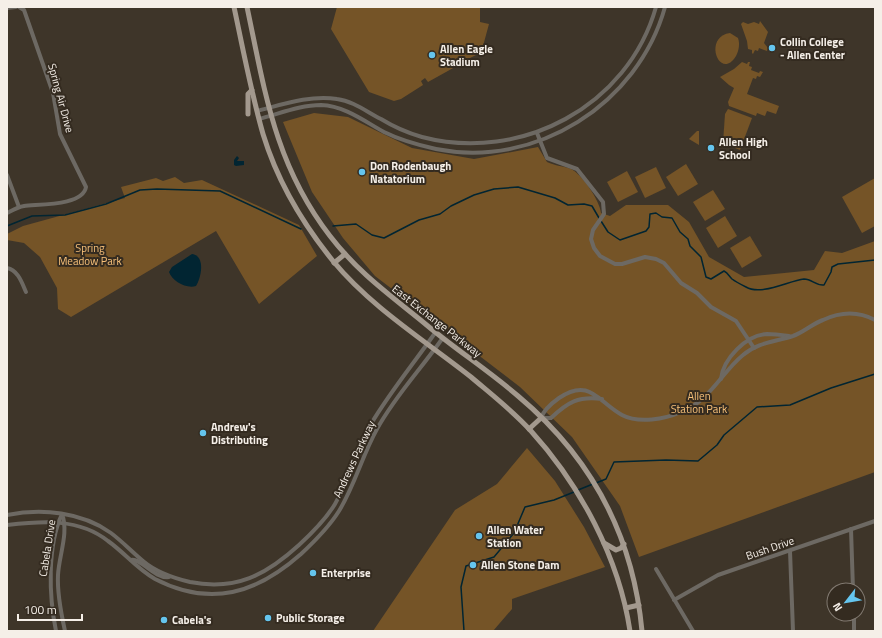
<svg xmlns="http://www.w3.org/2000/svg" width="882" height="638" font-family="'Titillium Web',sans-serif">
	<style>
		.green { fill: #755427 }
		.water { fill: #012532 }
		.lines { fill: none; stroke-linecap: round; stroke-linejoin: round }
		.stream { stroke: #012532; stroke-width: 1.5 }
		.minor { stroke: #6d6963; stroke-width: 4 }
		.major { stroke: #a3998e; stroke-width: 5 }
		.poi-dot { fill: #65c5ee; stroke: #342b20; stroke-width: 1.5 }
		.labels { text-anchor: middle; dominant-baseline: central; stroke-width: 4; stroke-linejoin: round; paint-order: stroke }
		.poi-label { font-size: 11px; font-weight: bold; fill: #f5efe8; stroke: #342b20; text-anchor: start }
		.street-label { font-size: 11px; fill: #f5efe8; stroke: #342b20 }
		.park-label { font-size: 11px; fill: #f7c079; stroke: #342b20 }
	</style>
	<rect width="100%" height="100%" fill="#3e3529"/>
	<!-- green -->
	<g class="green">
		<path d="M337,7H480V22L489,24L483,46L485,47L480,53L456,65L454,61L452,62L455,67L428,82L425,78L421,81L423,85L401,99L394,101L369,92L331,29Z"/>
		<path d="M760,21L768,32L764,43L768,48L767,51L759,48L758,51L755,50L753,54L752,53V50L748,49L747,41L741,24L743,22L748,24L754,22L759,24Z"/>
		<path d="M730,33L738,38C740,44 739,50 736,56C720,82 702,37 730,33Z"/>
		<path d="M742,62L747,64L748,62H750L749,66L752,67L751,70L759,73L760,71L763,72L760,77L757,76L756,79L753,78L747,94L779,106L776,114L767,111L765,116L757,113L756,116L729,106L728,102L734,88L729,85L720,77L734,69Z"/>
		<path d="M728,109L752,118L740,150L723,143L725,114Z"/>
		<path d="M314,113L348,117L412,148L474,159L538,147L547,162C555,166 564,166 571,169C582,174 600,201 601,213L610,216L626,205H668L689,222L709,257L744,277L814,270L825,251L842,253L875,241V472L639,557L620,506L572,437L520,387L375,276L343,238L312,192L283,122Z"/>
		<path d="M697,131H699V145L689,139Z"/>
		<path d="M686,164L698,184L678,196L666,177Z"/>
		<path d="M656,167L666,188L645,198L635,177Z"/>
		<path d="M627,171L638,192L618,202L607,182Z"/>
		<path d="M175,177L184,183L202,180L299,225L317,256L259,304L216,231L71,317L58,309L57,288L40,257L24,243L7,240V234L23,226L125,198L121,187L156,178L163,181Z"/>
		<path d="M875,178V226L862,233L842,197Z"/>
		<path d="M713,190L725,209L705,221L693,202Z"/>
		<path d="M725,216L737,236L718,248L706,228Z"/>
		<path d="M750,236L762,256L742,268L730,248Z"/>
		<path d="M527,448L555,481L584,527L605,567L512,599V609L493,631H373L455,510L497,484Z"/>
	</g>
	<!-- water -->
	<g class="water">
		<path d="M237,156L239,158L237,161H244V165L236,166L234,165V160Z"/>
		<path d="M192,254C206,256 201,278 196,286C186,289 172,281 169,272L172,267Z"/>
	</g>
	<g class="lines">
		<!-- stream -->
		<g class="stream">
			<path d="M601,221L608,232L620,240L646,231L649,227L650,214L656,213L662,217L672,218L680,232L688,239L690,246L701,257L706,277L711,279L724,271C728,273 729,276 732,279C736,282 742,285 746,287C761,296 788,281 804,279C812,279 816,286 824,285L831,272L832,267L838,264L875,260"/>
			<path d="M7,226L32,216L65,215L106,204L140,190L157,189L220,191L301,229"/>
			<path d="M333,226L356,224L372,235L384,238L419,220L440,214L451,206L474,195L494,189L518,187L555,198L568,205L584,204L592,206L599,218"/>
			<path d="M596,483L606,479L614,462L666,460L698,461L717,445L724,435L757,407L790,405L831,388L875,374"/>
			<path d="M578,490L593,484"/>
			<path d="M464,631L461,587L466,566L494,557L514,533L525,507L554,500L574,492"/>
		</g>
		<!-- minor -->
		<g class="minor">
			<path d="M7,8L16,7"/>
			<path d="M257,111C284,104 310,95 337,99C353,101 367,112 381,119C394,127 408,133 422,137C521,163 628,106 656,7"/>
			<path d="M259,119C279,114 300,105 321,105C345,106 364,121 384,132C400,140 418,145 436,149C536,169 638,104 665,7"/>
			<path d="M537,133L547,158L577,169L603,202L604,214L593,230L591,239L594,248L600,256L615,264H622L645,257L656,259L664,263L681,283L697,293L711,307L736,321L754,348"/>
			<path d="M7,175L19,207"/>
			<path d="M7,213C13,210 18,207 24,206C38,204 83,206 86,187L60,134L53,93L24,10L19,7"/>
			<path d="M7,268C18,270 22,283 26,292"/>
			<path d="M721,379C723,359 746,335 767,334C774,334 782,335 789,336"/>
			<path d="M602,399C578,396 568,402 551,418H541C544,409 552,403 559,398C590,377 598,402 622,415C639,424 665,419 681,412C710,401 721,373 743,355C758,342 775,342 793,336C804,332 812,324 823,320C840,312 858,311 875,320"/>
			<path d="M62,514C69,533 59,555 58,575C57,594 61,613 65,631"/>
			<path d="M7,515C42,508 82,512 111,533C123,542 132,552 143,561C156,572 173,578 190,582C236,591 266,575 299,545C312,533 326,519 335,504C350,478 356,449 371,424C390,392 414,363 435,333"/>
			<path d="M7,525C42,521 79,518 108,541C125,553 137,569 155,579C211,608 257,593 301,554C315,541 329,527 339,511C355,485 362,456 377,429C395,396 421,369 442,339"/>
			<path d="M851,529L853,590"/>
			<path d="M790,551L793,631"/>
			<path d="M131,560C140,557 154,579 169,577"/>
			<path d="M656,569L693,631"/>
			<path d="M674,600L718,575L875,521"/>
			<path d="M854,614V631"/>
			<path d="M56,631C49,597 47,546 62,514"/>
		</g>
		<!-- major -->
		<g class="major">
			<path d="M234,7C243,49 251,92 263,134C277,180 303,224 333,261C371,307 424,340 471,377C491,394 513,411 531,431C580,485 619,558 630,631"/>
			<path d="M247,7C265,92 275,165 330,236C360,275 393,297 429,327C458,351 489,371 518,396C591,457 633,535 642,631"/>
			<path d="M248,114V94L252,90"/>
			<path d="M334,263L345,254"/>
			<path d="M529,429L541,418"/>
			<path d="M604,543L616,550L621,548L624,544"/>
			<path d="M626,608L639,605"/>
		</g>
	</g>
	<!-- markers -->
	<g class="poi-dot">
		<circle cx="772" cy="48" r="4"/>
		<circle cx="432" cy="55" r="4"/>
		<circle cx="711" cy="148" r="4"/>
		<circle cx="362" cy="172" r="4"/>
		<circle cx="203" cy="433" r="4"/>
		<circle cx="479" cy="536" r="4"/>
		<circle cx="473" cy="565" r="4"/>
		<circle cx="313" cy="573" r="4"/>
		<circle cx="268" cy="618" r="4"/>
		<circle cx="164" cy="620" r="4"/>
	</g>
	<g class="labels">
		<!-- poi labels -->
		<g class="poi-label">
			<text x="780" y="42">Collin College<tspan x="780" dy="13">- Allen Center</tspan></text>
			<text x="440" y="49">Allen Eagle<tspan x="440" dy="13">Stadium</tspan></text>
			<text x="719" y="142">Allen High<tspan x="719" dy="13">School</tspan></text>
			<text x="370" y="166">Don Rodenbaugh<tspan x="370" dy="13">Natatorium</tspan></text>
			<text x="211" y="427">Andrew's<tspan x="211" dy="13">Distributing</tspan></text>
			<text x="487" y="530">Allen Water<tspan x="487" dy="13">Station</tspan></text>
			<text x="481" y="565">Allen Stone Dam</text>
			<text x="321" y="573">Enterprise</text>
			<text x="276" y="618">Public Storage</text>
			<text x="172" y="620">Cabela's</text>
		</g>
		<!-- street labels -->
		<g class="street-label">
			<text transform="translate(61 98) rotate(75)">Spring Air Drive</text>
			<text transform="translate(437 321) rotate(38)">East Exchange Parkway</text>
			<text transform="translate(354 459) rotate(-65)">Andrews Parkway</text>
			<text transform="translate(47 548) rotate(-81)">Cabela Drive</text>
			<text transform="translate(770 548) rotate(-19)">Bush Drive</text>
		</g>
		<!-- park labels -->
		<g class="park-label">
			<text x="90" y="248">Spring<tspan x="90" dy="13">Meadow Park</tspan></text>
			<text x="699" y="396">Allen<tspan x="699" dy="13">Station Park</tspan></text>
		</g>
	</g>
	<!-- border -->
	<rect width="882" height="638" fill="none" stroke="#f5efe8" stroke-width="16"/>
	<!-- north arrow -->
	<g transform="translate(846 602) rotate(239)"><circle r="19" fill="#342b20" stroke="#817970"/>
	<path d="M0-3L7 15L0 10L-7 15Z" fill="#65c5ee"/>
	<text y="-6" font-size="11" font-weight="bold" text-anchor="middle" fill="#f5efe8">N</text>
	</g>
	<!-- scale -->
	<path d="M18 614v6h64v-6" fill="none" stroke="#f5efe8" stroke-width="2"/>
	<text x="24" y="614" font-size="12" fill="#f5efe8" stroke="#342b20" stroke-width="3" paint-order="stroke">100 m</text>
</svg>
